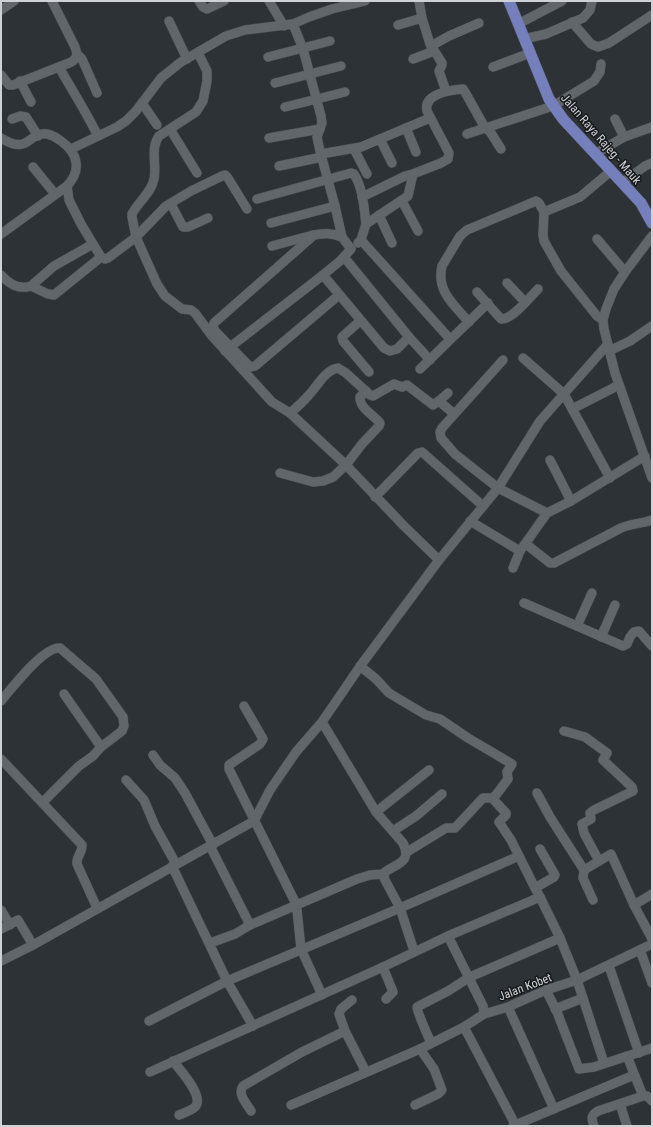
<svg xmlns="http://www.w3.org/2000/svg" width="653" height="1127" font-family="'Roboto Condensed',sans-serif">
	<style>
		.lines { fill: none; stroke-linecap: round; stroke-linejoin: round }
		.minor-casing { stroke: #494e51; stroke-width: 10 }
		.major-casing { stroke: #494e51; stroke-width: 12 }
		.minor { stroke: #61666b; stroke-width: 9 }
		.major { stroke: #747fbb; stroke-width: 11 }
		.labels { text-anchor: middle; dominant-baseline: central; stroke-width: 3; stroke-linejoin: round; paint-order: stroke }
		.street-label { font-size: 12px; fill: #cfd2d5; stroke: #17191b }
	</style>
	<rect width="100%" height="100%" fill="#2d3236"/>
	<g class="lines">
		<!-- minor casing -->
		<g class="minor-casing">
			<g id="minor">
				<path d="M199,1L203,7L207,9L224,1"/>
				<path d="M269,1L284,26"/>
				<path d="M1,10L14,1"/>
				<path d="M422,18L430,44L442,63V65L439,71L446,91"/>
				<path d="M169,21L187,59"/>
				<path d="M572,22L591,44L598,47L609,43L652,15"/>
				<path d="M518,24L562,1"/>
				<path d="M398,25L422,18L419,1"/>
				<path d="M524,39L546,34L583,18L590,10L592,1"/>
				<path d="M431,46L449,36L479,23"/>
				<path d="M77,54L82,59L97,93"/>
				<path d="M268,57L330,41"/>
				<path d="M413,59L434,51"/>
				<path d="M59,67C72,90 86,112 98,136"/>
				<path d="M493,67L530,53"/>
				<path d="M1,75L9,85H13L69,63C77,60 78,55 75,47L52,1"/>
				<path d="M20,81L31,102"/>
				<path d="M275,83L341,66"/>
				<path d="M142,103L157,125"/>
				<path d="M285,107L345,92"/>
				<path d="M12,119L20,116L26,117L38,136"/>
				<path d="M615,119L624,137"/>
				<path d="M406,128L416,152"/>
				<path d="M170,129L197,173"/>
				<path d="M467,134L553,106L594,81L600,72L601,64"/>
				<path d="M1,138C30,156 28,131 47,134C52,135 57,138 61,141C78,153 82,170 67,186L1,234"/>
				<path d="M269,138L320,129"/>
				<path d="M380,139L392,163"/>
				<path d="M71,149L117,127L126,121L136,111L161,78L181,62L226,36L245,30L293,24L309,17L332,9L365,1"/>
				<path d="M354,149L367,174"/>
				<path d="M321,154L361,147L430,118"/>
				<path d="M595,154L624,137L652,127"/>
				<path d="M279,166L322,157"/>
				<path d="M33,167L55,194"/>
				<path d="M622,183L645,166L652,163"/>
				<path d="M67,186L69,200L81,224L101,257L105,259L108,258L136,237L157,284L165,296L182,309L191,310L195,313L212,336L272,402L290,413L346,465L404,526L439,560"/>
				<path d="M362,197L405,176L413,174"/>
				<path d="M257,199L351,173L354,174C363,188 364,208 366,224"/>
				<path d="M402,201L418,231"/>
				<path d="M171,204L183,227H188L208,218"/>
				<path d="M544,212L580,197L611,171"/>
				<path d="M379,215L392,243"/>
				<path d="M271,223L335,206"/>
				<path d="M652,236L625,272L614,289L606,309L603,320L604,329L615,373L652,478"/>
				<path d="M136,237L132,217V214C138,202 152,192 154,179C157,165 150,148 159,136L196,112L203,101L207,81V71L198,53"/>
				<path d="M136,237L166,206L191,191L222,176L225,175L228,178L247,209"/>
				<path d="M597,239L625,272"/>
				<path d="M361,240L366,224L408,196L413,174L441,163L448,159L449,153L427,111C423,94 450,90 463,89L465,92L484,126L491,133L501,149"/>
				<path d="M358,243L361,240L450,339"/>
				<path d="M272,246L313,235"/>
				<path d="M1,275C9,284 19,290 31,286L54,266L93,244"/>
				<path d="M323,275L384,348L390,351L397,349L409,337L344,257"/>
				<path d="M507,283L525,302"/>
				<path d="M31,286L48,294L54,295L101,257"/>
				<path d="M477,292L501,319C512,320 530,297 538,289"/>
				<path d="M339,295L255,366L250,367L215,331L213,327L214,323L314,235C325,233 332,233 342,237"/>
				<path d="M360,321L342,337L343,341L369,372"/>
				<path d="M469,322C454,305 436,291 442,266L460,236L467,230L536,201L539,203L544,212L543,235L544,241L561,271L597,316L603,320"/>
				<path d="M409,337L430,360"/>
				<path d="M225,351L323,275L340,261L351,249L342,237L335,206L320,151L317,137L322,123L321,116L303,49L293,24"/>
				<path d="M609,351L630,341L652,326"/>
				<path d="M523,358L564,394L610,478"/>
				<path d="M503,360L442,428L440,432L441,438L455,454L498,488L547,513"/>
				<path d="M420,369L488,303"/>
				<path d="M439,401L454,414"/>
				<path d="M572,409L619,385"/>
				<path d="M290,413C296,408 303,402 308,396C317,387 325,370 338,368L346,373L370,395L373,396L394,384L402,387L407,385L433,405L439,401L448,393"/>
				<path d="M550,460L571,501"/>
				<path d="M280,473L313,482L323,481L333,477L346,465L362,444L379,426L380,423C374,415 359,408 360,397L366,391"/>
				<path d="M375,497L418,453L422,452L483,506"/>
				<path d="M470,521L520,551"/>
				<path d="M526,544L550,563H554L621,528C633,523 641,524 652,520"/>
				<path d="M513,568L520,551L547,513L571,501L645,456"/>
				<path d="M524,603L623,646L627,644L630,637L634,632L639,631L652,646"/>
				<path d="M577,626L592,593"/>
				<path d="M601,637L615,605"/>
				<path d="M1,701C11,689 44,646 60,648L96,679L123,717L124,726L122,731L101,747"/>
				<path d="M244,706L263,739L260,744L229,765V769L295,902L297,910L301,949L322,995"/>
				<path d="M322,722L376,812L403,843C412,862 398,863 385,872L384,878L400,908L414,951"/>
				<path d="M564,731L585,737L607,753L603,760L632,787L633,791L594,810L590,813L591,819L582,824L584,833L599,861"/>
				<path d="M153,755L160,765L175,778L185,793L213,845"/>
				<path d="M1,759L82,845C83,852 76,856 77,864L97,908"/>
				<path d="M126,780L144,800L155,826L176,864"/>
				<path d="M537,793L550,817L584,870L611,854L634,905L652,939"/>
				<path d="M43,802L79,766L93,756L101,747L64,694"/>
				<path d="M376,812L429,770"/>
				<path d="M393,831L416,816L442,794"/>
				<path d="M210,846L250,925"/>
				<path d="M407,852L446,828H455L483,798H492"/>
				<path d="M519,856L535,888"/>
				<path d="M172,866L227,981L253,1026"/>
				<path d="M584,870L583,878L593,900"/>
				<path d="M540,897L535,888L554,877L555,875L540,849"/>
				<path d="M634,905L652,894"/>
				<path d="M1,910L10,925"/>
				<path d="M1,929L18,920L33,945L1,961"/>
				<path d="M448,936L483,1006L484,1014L508,1007L546,990L577,980L652,944"/>
				<path d="M210,943L235,934L250,925L357,879L370,875L384,874"/>
				<path d="M33,945L254,821L270,790L296,752L322,722L361,665L439,560L498,488L540,421L608,344"/>
				<path d="M640,950L652,983"/>
				<path d="M609,966L639,1053"/>
				<path d="M383,967L393,992L386,999"/>
				<path d="M546,990L557,1012L579,1069L594,1067L652,1048"/>
				<path d="M508,1007L554,1109"/>
				<path d="M555,1009L583,998"/>
				<path d="M149,1021L227,981L400,908L519,856L511,840L499,822L506,815V813L492,798L496,795L508,779L507,772L512,764L468,738L440,719L426,715L399,699L389,693L376,679L360,666"/>
				<path d="M464,1027L516,1126"/>
				<path d="M345,1031L339,1014L341,1009L352,1000"/>
				<path d="M431,1043C428,1036 417,1012 417,1007L448,991L470,977L560,938"/>
				<path d="M627,1056L643,1096"/>
				<path d="M173,1061C179,1069 205,1096 195,1107C192,1110 184,1113 179,1115"/>
				<path d="M150,1072L383,967L448,936L540,897L560,938L577,980L604,1063"/>
				<path d="M620,1104L627,1126"/>
				<path d="M291,1105L420,1049L464,1027L484,1014"/>
				<path d="M415,1105L438,1094L442,1090L434,1069L420,1049"/>
				<path d="M251,1111C247,1104 237,1094 243,1086L302,1052L345,1031L366,1072"/>
				<path d="M513,1126L634,1075"/>
				<path d="M594,1126C591,1118 591,1115 598,1111L643,1096H647L652,1101"/>
			</g>
		</g>
		<!-- major casing -->
		<g class="major-casing">
			<path id="major" d="M509,1L549,99L563,119L641,203L652,223"/>
		</g>
		<!-- minor -->
		<use href="#minor" class="minor"/>
		<!-- major -->
		<use href="#major" class="major"/>
	</g>
	<g class="labels">
		<!-- street labels -->
		<g class="street-label">
			<text transform="translate(601 139) rotate(49)">Jalan Raya Rajeg - Mauk</text>
			<text transform="translate(525 987) rotate(-21)">Jalan Kobet</text>
		</g>
	</g>
	<!-- border -->
	<rect width="653" height="1127" fill="none" stroke="#cfd2d5" stroke-width="4"/>
</svg>
